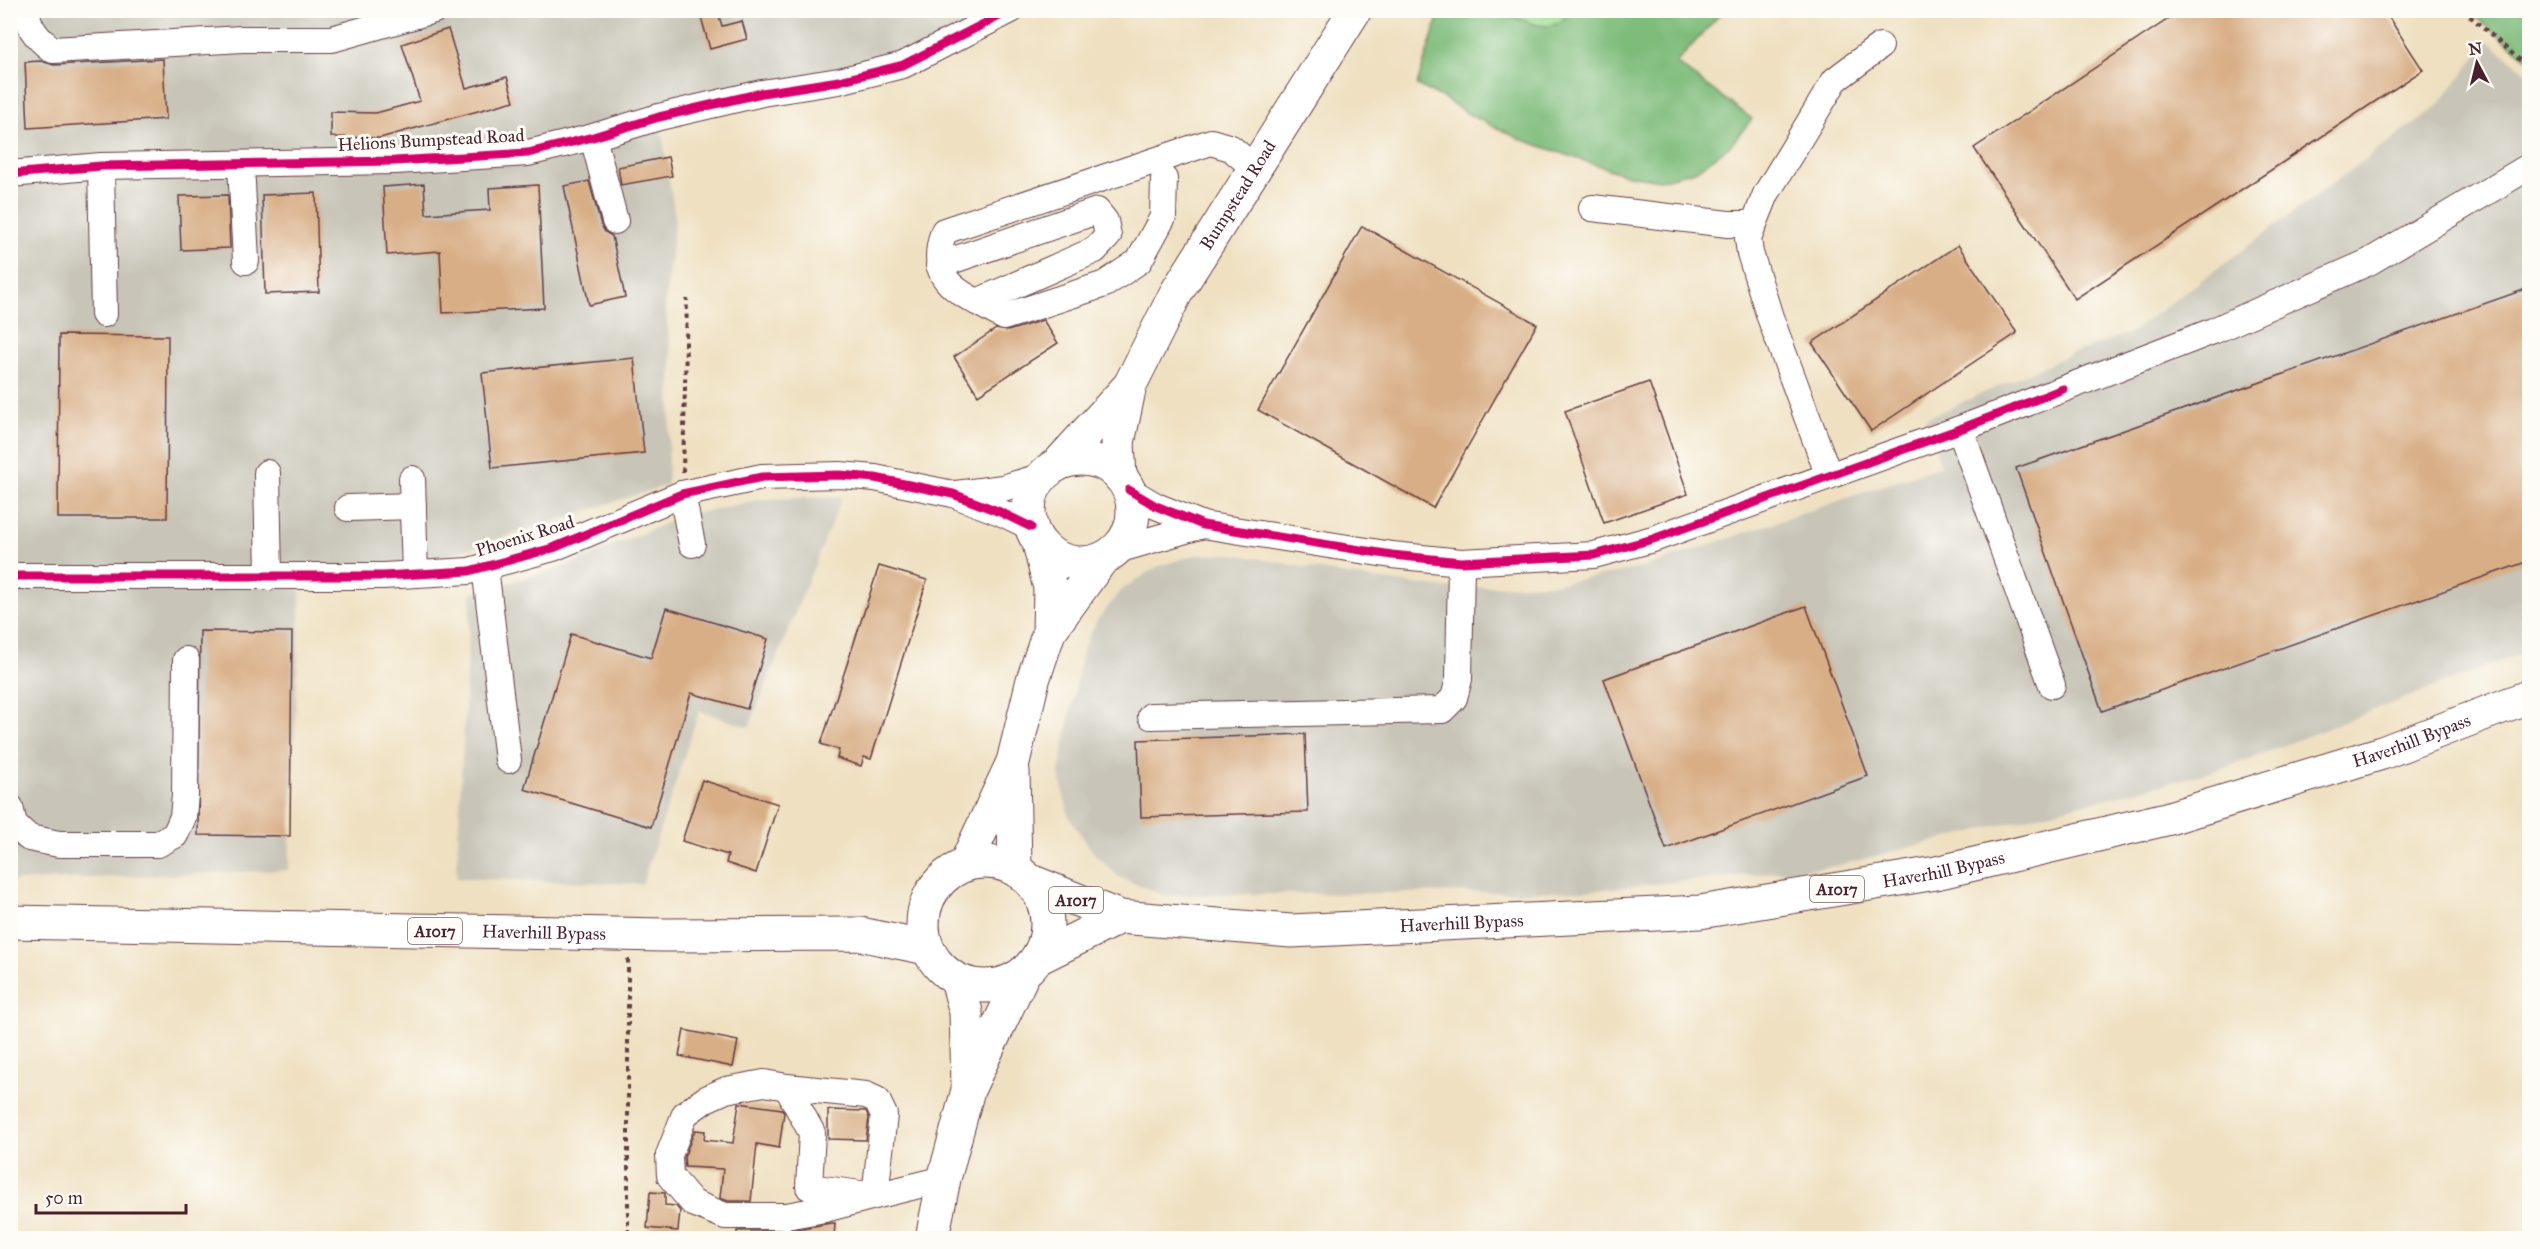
<svg xmlns="http://www.w3.org/2000/svg" width="2540" height="1249" font-family="'IM FELL Great Primer',serif">
	<style>
		.industrial { fill: #c8c4b8 }
		.green { fill: #9edc90; stroke: #747e5e; stroke-width: 1.5 }
		.forest { fill: #7ebc7a; stroke: #646e52; stroke-width: 1.5 }
		.building { fill: #d8ae86 }
		.lines { fill: none; stroke-linecap: round; stroke-linejoin: round }
		.minor-casing { stroke: #633c42; stroke-width: 28 }
		.major-casing { stroke: #633c42; stroke-width: 35 }
		.path { stroke: #633c42; stroke-width: 4; stroke-dasharray: 4.5 4.5; stroke-linecap: butt }
		.minor { stroke: #fff; stroke-width: 26 }
		.major { stroke: #fff; stroke-width: 33 }
		.cycleway-casing { stroke: #fdfcf7; stroke-width: 13 }
		.cycleway { stroke: #d6006c; stroke-width: 9 }
		.labels { text-anchor: middle; dominant-baseline: central; stroke-width: 6; stroke-linejoin: round; paint-order: stroke }
		.shield { fill: #fdfcf7; stroke: #806168; stroke-width: 1.5 }
		.shield-label { font-size: 16px; font-weight: bold; fill: #4a1f2b }
		.street-label { font-size: 18px; fill: #4a1f2b; stroke: #fdfcf7 }
	</style>
	<rect width="100%" height="100%" fill="#fdfcf7"/>
	<filter id="ink" filterUnits="userSpaceOnUse"><feTurbulence type="fractalNoise" baseFrequency=".0167" numOctaves="2"/><feDisplacementMap in="SourceGraphic" scale="12" xChannelSelector="R" yChannelSelector="G"/><feConvolveMatrix kernelMatrix="1 2 1 2 8 2 1 2 1" color-interpolation-filters="sRGB"/></filter>
	<filter id="wash" filterUnits="userSpaceOnUse"><feTurbulence type="fractalNoise" baseFrequency=".008" numOctaves="4" result="noise"/><feDisplacementMap in="SourceGraphic" scale="24" xChannelSelector="R" yChannelSelector="G"/><feGaussianBlur stdDeviation="1.35" result="paint"/><feColorMatrix in="noise" values="0 0 0 0 0 0 0 0 0 0 0 0 0 0 0 0 0 1.4 0 .05"/><feComposite in="paint" operator="in"/></filter>
	<g filter="url(#wash)">
		<rect width="100%" height="100%" fill="#efe0c1"/>
		<!-- industrial -->
		<g class="industrial">
			<path d="M10,11H1011L903,65L659,117L675,217L665,304L672,363L667,485L383,576L301,577L289,870L11,881Z"/>
			<path d="M2488,41L2529,75V650L2223,769L1835,866L1585,891L1163,895L1119,877L1093,852L1069,817L1059,773L1083,649L1098,619L1122,590L1156,567L1195,555L1233,554L1359,577L1445,588L1556,584L1642,568L1941,466L1925,419L2071,354L2130,333L2438,106Z"/>
			<path d="M842,497L749,727L699,711L642,884L456,878L471,593L555,570L684,516L764,499Z"/>
		</g>
		<!-- green -->
		<path class="green" d="M1497,11H1572C1567,15 1562,21 1557,24C1544,32 1511,15 1497,11Z"/>
		<!-- forest -->
		<g class="forest">
			<path d="M1440,11H1497L1536,25L1548,26L1557,24L1572,11H1723L1676,63L1752,119L1729,147L1695,171L1660,180L1623,174L1520,139L1470,115L1445,99L1417,85Z"/>
			<path d="M2468,11H2529V60Z"/>
		</g>
		<g id="blocks">
			<!-- building -->
			<g class="building">
				<path d="M2182,10H2384L2423,70L2075,299L1974,148Z"/>
				<path d="M718,13L722,26L742,21L747,39L710,49L701,17Z"/>
				<path d="M448,29L466,88L507,77L514,101L380,138L331,137V112L376,113L420,101L402,44Z"/>
				<path d="M163,59L166,119L28,128L25,62L41,61L54,65Z"/>
				<path d="M668,157L672,176L621,185L618,167Z"/>
				<path d="M589,181L601,225L605,232L612,236L625,297L589,305L564,186Z"/>
				<path d="M424,184L426,214L490,210L489,188L538,185L544,308L443,313L440,251L387,255L383,187Z"/>
				<path d="M316,193L319,292L265,294L262,195Z"/>
				<path d="M228,195L230,248L181,250L179,196Z"/>
				<path d="M1362,226L1537,324L1433,508L1258,410Z"/>
				<path d="M1958,245L2017,333L1871,431L1812,343Z"/>
				<path d="M2529,288V561L2102,711L2016,468Z"/>
				<path d="M1043,320L1058,343L978,395L954,357L996,329L1008,331Z"/>
				<path d="M59,335L168,336L167,518H58Z"/>
				<path d="M634,358L644,453L492,468L482,373Z"/>
				<path d="M1649,382L1688,494L1604,523L1565,411Z"/>
				<path d="M879,566L927,580L871,759L864,757L861,766L837,758L839,750L821,744Z"/>
				<path d="M1806,606L1868,776L1666,849L1604,679Z"/>
				<path d="M666,608L768,639L747,709L691,693L651,827L524,789L571,634L651,658Z"/>
				<path d="M200,631L292,632L290,836L198,835Z"/>
				<path d="M1305,734L1308,812L1141,817L1138,740Z"/>
				<path d="M702,780L778,804L756,873L726,863L728,855L682,841Z"/>
				<path d="M684,1030L738,1041L733,1067L679,1056Z"/>
				<path d="M739,1103L782,1109L784,1113L779,1148L757,1144L751,1201H728L720,1198L723,1169L685,1167L684,1157L695,1130L705,1131L704,1140L733,1143Z"/>
				<path d="M828,1110L866,1111L869,1118L866,1140L828,1139Z"/>
				<path d="M650,1192L665,1193V1205L676,1206L680,1211L678,1231L647,1228Z"/>
				<path d="M831,1223H835L834,1239H737V1231H786Z"/>
			</g>
		</g>
	</g>
	<g filter="url(#ink)">
		<use href="#blocks" fill-opacity="0" stroke="#633c42" stroke-width="1.5"/>
		<g class="lines">
			<!-- minor casing -->
			<g class="minor-casing">
				<g id="minor">
					<path d="M27,10C27,28 40,41 53,50L242,39H332L434,10"/>
					<path d="M593,137L615,221"/>
					<path d="M241,164L246,261"/>
					<path d="M101,166L104,314"/>
					<path d="M10,174L101,166L395,161L528,153L593,137L659,117L762,93L839,81L903,65L1011,10"/>
					<path d="M1592,208L1728,224H1752"/>
					<path d="M939,265L1097,211L1105,221L1108,236L1095,250L977,302C943,285 931,269 944,231L1211,142L1231,148L1255,169"/>
					<path d="M977,302L1004,317L1105,284L1139,261L1163,217L1164,179"/>
					<path d="M1960,429L2052,685"/>
					<path d="M267,473L269,577"/>
					<path d="M1829,476L1770,317L1750,253L1748,239L1766,194L1835,80L1880,46"/>
					<path d="M412,479L415,574"/>
					<path d="M1129,490L1156,506L1203,525L1392,555L1461,562L1594,555L1653,539L1960,429L2213,331L2369,262L2525,169L2530,172"/>
					<path d="M682,494L692,544"/>
					<path d="M956,494L1003,488L1043,476"/>
					<path d="M348,508L413,506"/>
					<path d="M1117,550L1203,525"/>
					<path d="M485,567L508,760"/>
					<path d="M10,576H383L469,571L553,548L682,494L762,477L840,475L875,478L953,494L1000,512L1031,527"/>
					<path d="M1151,716L1442,710L1454,698L1459,679L1461,562"/>
					<path d="M10,807L14,824L29,838L59,844H158L175,835L183,817L185,795L186,660"/>
					<path d="M787,1087L866,1095L877,1100L884,1115L875,1196L825,1209L786,1216H725L693,1203L670,1176L669,1155L685,1114L706,1099L726,1090L764,1083L787,1087L812,1133L809,1187L875,1196L944,1179"/>
				</g>
			</g>
			<!-- major casing -->
			<g class="major-casing">
				<g id="major">
					<circle cx="1081" cy="511" r="52"/>
					<path d="M1057,465L1130,385"/>
					<path id="s1" d="M1120,477L1118,443L1130,385L1176,293L1355,10"/>
					<path d="M1039,543L1050,588L1049,632"/>
					<path d="M1013,771L1015,868"/>
					<circle cx="985" cy="924" r="62"/>
					<path d="M966,863L1013,762L1033,680L1049,632L1102,559"/>
					<path id="s2" d="M1033,882L1120,917L1291,931L1700,912L1936,873L2166,819L2382,753L2530,696"/>
					<path id="s3" d="M10,922L664,935L860,934L927,948"/>
					<path d="M1038,958L1120,917"/>
					<path d="M957,980L966,1012L968,1085"/>
					<path d="M932,1238L944,1179L968,1090L1023,974"/>
				</g>
			</g>
			<!-- path -->
			<g class="path">
				<path d="M2463,10L2530,69"/>
				<path d="M683,472L687,299"/>
				<path d="M628,959V1238"/>
			</g>
			<!-- minor -->
			<use href="#minor" class="minor"/>
			<!-- major -->
			<use href="#major" class="major"/>
			<!-- cycleway casing -->
			<g class="cycleway-casing">
				<g id="cycleway">
					<path d="M10,174L101,166L395,161L528,153L593,137L659,117L762,93L839,81L903,65L1011,10"/>
					<path d="M1129,490L1156,506L1203,525L1392,555L1461,562L1594,555L1653,539L1960,429L2063,389"/>
					<path d="M10,576H383L469,571L553,548L682,494L762,477L840,475L875,478L953,494L1000,512L1031,527"/>
				</g>
			</g>
			<!-- cycleway -->
			<use href="#cycleway" class="cycleway"/>
		</g>
	</g>
	<g class="labels">
		<!-- shield labels -->
		<g class="shield">
			<rect x="1810" y="876" width="54" height="26" rx="4.5"/>
			<rect x="1049" y="887" width="54" height="26" rx="4.5"/>
			<rect x="408" y="918" width="54" height="26" rx="4.5"/>
		</g>
		<g class="shield-label">
			<text x="1837" y="889">A1017</text>
			<text x="1076" y="900">A1017</text>
			<text x="435" y="931">A1017</text>
		</g>
		<!-- street labels -->
		<g class="street-label">
			<text transform="translate(431 140) rotate(-3)">Helions Bumpstead Road</text>
			<text stroke="none"><textPath href="#s1" startOffset="312">Bumpstead Road</textPath></text>
			<text transform="translate(525 536) rotate(-17)">Phoenix Road</text>
			<text stroke="none"><textPath href="#s2" startOffset="1408">Haverhill Bypass</textPath></text>
			<text stroke="none"><textPath href="#s2" startOffset="922">Haverhill Bypass</textPath></text>
			<text stroke="none"><textPath href="#s2" startOffset="436">Haverhill Bypass</textPath></text>
			<text stroke="none"><textPath href="#s3" startOffset="534">Haverhill Bypass</textPath></text>
		</g>
	</g>
	<!-- margin -->
	<rect width="2540" height="1249" fill="none" stroke="#fdfcf7" stroke-width="36"/>
	<!-- north arrow -->
	<g transform="translate(2477 63) rotate(353)" stroke="#fdfcf7" stroke-width="4.5" paint-order="stroke">
	<path d="M0-4.5L10 22L0 15L-10 22Z" fill="#4a1f2b"/>
	<text y="-9" font-size="16" font-weight="bold" text-anchor="middle" fill="#4a1f2b">N</text>
	</g>
	<!-- scale -->
	<path d="M36 1204v9h150v-9" fill="none" stroke="#4a1f2b" stroke-width="3"/>
	<text x="45" y="1204" font-size="18" fill="#4a1f2b" stroke="#fdfcf7" stroke-width="4.5" paint-order="stroke">50 m</text>
</svg>
